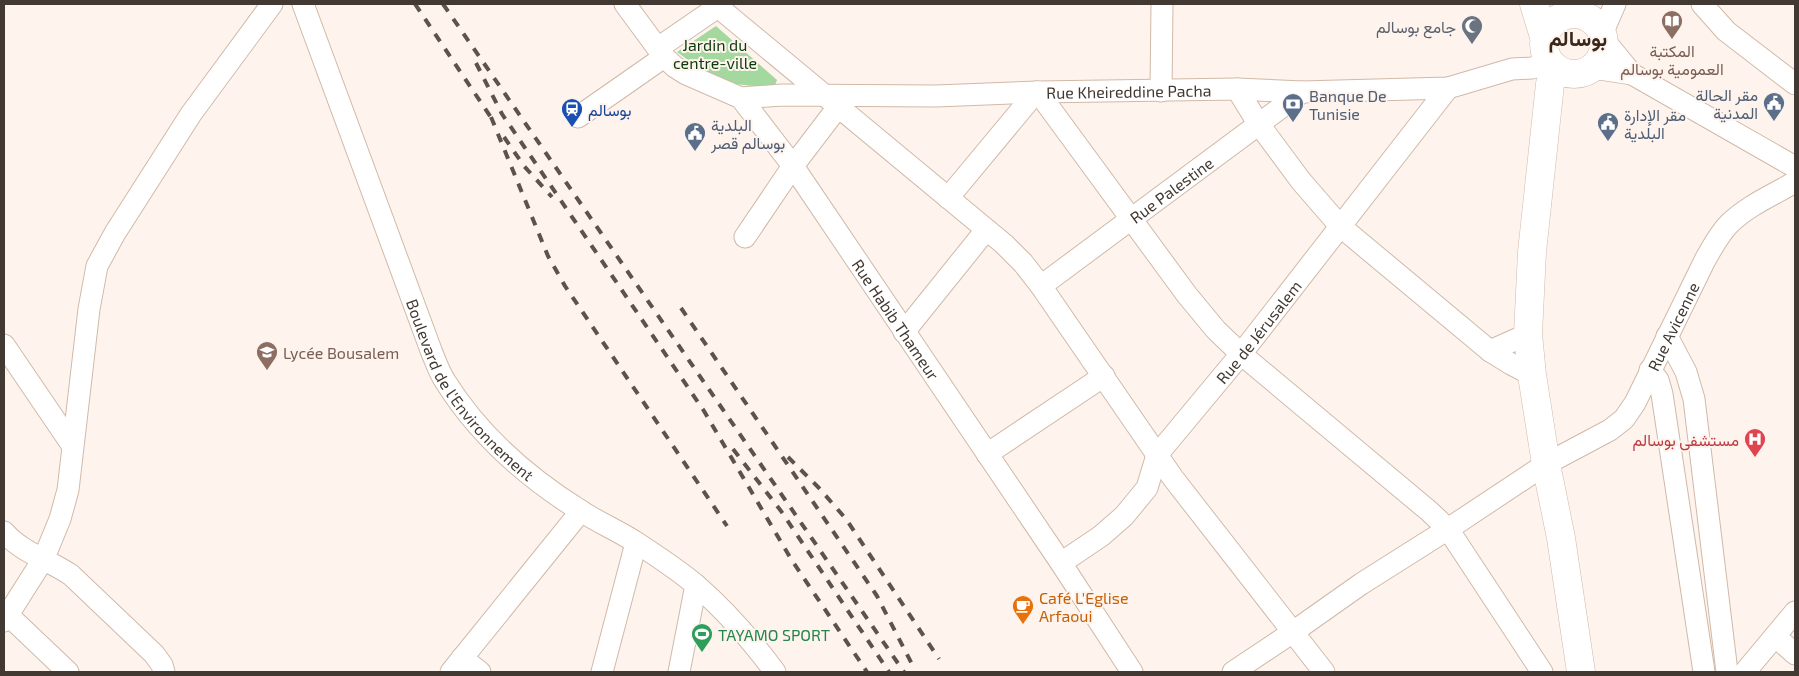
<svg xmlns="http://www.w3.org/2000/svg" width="1799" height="676" font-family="'Exo 2',Vazirmatn,sans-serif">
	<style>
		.green { fill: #a3d89f }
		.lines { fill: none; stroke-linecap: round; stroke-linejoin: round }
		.minor-casing { stroke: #d0b9a8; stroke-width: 23 }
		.major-casing { stroke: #d0b9a8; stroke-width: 29 }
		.minor { stroke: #fff; stroke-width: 21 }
		.major { stroke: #fff; stroke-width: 28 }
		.rail { stroke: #5c534c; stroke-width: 4; stroke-dasharray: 9 9; stroke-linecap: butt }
		.labels { text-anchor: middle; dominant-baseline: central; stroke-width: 4; stroke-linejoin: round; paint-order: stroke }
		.worship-label { font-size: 16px; fill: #5b616d; stroke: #fef4ed; text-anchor: end }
		.park-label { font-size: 16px; fill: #093a09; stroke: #fef4ed }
		.education-label { font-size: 16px; fill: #785e54; stroke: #fef4ed }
		.street-label { font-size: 16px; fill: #423932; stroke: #fef4ed }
		.service-label { font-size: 16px; fill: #4e5e75; stroke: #fef4ed; text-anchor: start }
		.transit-label { font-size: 16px; fill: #164399; stroke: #fef4ed; text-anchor: start }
		.health-label { font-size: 16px; fill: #be3a42; stroke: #fef4ed; text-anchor: end }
		.food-label { font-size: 16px; fill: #c56008; stroke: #fef4ed; text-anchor: start }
		.leisure-label { font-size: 16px; fill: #27864d; stroke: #fef4ed; text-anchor: start }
		.district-label { font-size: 21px; font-weight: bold; fill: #392719; stroke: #fef4ed }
	</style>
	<rect width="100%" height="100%" fill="#fef4ed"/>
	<!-- green -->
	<path class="green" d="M716,26L777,80L774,88L734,84L703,71L677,52Z"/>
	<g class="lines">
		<!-- minor casing -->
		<g class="minor-casing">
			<g id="minor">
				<path id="s1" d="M303,4L432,353C436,362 439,372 445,381C478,434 528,478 581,511C599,523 619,531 637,543C657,556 678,570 696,585C725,610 752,641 775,672"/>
				<path id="s2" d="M625,4L664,57L675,67L686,74L741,98L793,166L1061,563L1132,672"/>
				<path d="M1702,4L1726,31L1795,84"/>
				<path d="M718,7L1004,244L1023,263L1041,286L1173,478L1324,672"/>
				<path d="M1576,14L1583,4"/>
				<path d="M1602,34L1615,4"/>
				<path d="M1604,40L1632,74L1795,167"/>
				<path d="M658,48L722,4"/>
				<path d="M1593,68L1632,74"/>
				<path d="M1237,89L1258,123L1301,181L1340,226L1490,351L1511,364L1532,375"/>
				<path d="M1161,91L1162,4"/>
				<path d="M1038,92L1187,295L1216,330L1241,354L1429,511L1448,529L1542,672"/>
				<path id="s3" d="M741,98L782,95L936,96L1038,92L1237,89L1302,92L1448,88L1512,69L1532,68L1551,63"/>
				<path d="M578,117L664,57"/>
				<path d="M948,198L1036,92"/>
				<path d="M745,237L793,166L838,107"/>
				<path id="s4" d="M1041,286L1302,92"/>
				<path d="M904,332L986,230"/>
				<path d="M1667,336L1686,372L1694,399L1727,672"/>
				<path d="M4,345L72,445"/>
				<path d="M1490,351L1528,334"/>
				<path d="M1650,370L1658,380L1662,394L1704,672"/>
				<path d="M987,454L1104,376"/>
				<path d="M4,532C21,552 49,560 71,575L154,654L162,665L164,672"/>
				<path id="s5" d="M1061,563L1101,536L1124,516L1147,488L1157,455L1241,354L1448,88"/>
				<path d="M8,615L68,672"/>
				<path d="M4,621L44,558L60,519L68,490L89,309L97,266L115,233L191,114L272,4"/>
				<path d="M1775,636L1795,654"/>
				<path d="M462,658L480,672"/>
				<path d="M451,672L581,511"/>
				<path d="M602,672L636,543"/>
				<path d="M679,672L696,585"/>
				<path id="s6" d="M1233,672L1293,632L1361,584L1448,529L1546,464L1610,430L1624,419L1635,403L1705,260C1712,248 1719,234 1729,224C1747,206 1773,195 1795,182"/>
				<path d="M1745,672L1795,612"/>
			</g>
		</g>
		<!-- major casing -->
		<g class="major-casing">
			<g id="major">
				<path d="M1534,4L1545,40"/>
				<circle cx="1574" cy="44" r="30"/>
				<path d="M1555,67L1550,84L1532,252L1528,334L1532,375L1546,464L1561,538L1581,672"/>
			</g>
		</g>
		<!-- minor -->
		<use href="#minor" class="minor"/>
		<!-- major -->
		<use href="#major" class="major"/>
		<!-- rail -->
		<g class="rail">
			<path d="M415,4L494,122"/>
			<path d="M443,4L904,672"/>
			<path d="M476,63L502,114L704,411L791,559L867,672"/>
			<path d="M491,117L548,256L565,286L727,526"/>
			<path d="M504,137L524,166L552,197"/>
			<path d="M681,308L877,596L914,668"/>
			<path d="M733,449L781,511L889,672"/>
			<path d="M788,457L819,488L846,519L939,659"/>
		</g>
	</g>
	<!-- icons -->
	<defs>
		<g id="library-pin" transform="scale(1.125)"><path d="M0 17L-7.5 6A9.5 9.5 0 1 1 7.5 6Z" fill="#8d6e63" stroke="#fef4ed"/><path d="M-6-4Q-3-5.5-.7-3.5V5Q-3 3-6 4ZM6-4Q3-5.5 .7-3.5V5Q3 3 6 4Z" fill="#fff"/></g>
		<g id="mosque-pin" transform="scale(1.125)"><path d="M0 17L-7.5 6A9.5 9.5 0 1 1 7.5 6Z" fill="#6b7280" stroke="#fef4ed"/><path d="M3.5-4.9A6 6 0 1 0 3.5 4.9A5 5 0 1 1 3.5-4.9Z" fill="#fff"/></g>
		<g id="civic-pin" transform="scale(1.125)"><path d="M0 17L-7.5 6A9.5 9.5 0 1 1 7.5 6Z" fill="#5c6f8a" stroke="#fef4ed"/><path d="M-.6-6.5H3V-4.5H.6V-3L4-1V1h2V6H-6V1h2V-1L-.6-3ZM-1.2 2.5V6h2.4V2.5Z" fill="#fff"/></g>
		<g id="bank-pin" transform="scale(1.125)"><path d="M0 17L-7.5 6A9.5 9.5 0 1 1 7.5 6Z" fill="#5c6f8a" stroke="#fef4ed"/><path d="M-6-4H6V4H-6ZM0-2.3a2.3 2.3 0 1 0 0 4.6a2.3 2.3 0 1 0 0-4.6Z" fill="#fff"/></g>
		<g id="station-pin" transform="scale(1.125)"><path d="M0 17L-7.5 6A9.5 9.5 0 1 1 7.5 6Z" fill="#1a4fb4" stroke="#fef4ed"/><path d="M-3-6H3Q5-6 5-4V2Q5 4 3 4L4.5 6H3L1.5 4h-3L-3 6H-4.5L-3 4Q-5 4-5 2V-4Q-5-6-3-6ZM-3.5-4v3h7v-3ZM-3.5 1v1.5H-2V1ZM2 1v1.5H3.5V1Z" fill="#fff"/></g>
		<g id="school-pin" transform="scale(1.125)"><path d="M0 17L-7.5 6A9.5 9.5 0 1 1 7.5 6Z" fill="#8d6e63" stroke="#fef4ed"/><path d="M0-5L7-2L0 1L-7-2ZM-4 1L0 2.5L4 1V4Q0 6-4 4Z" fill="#fff"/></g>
		<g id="hospital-pin" transform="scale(1.125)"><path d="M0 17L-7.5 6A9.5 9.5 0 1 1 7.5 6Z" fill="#e0444e" stroke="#fef4ed"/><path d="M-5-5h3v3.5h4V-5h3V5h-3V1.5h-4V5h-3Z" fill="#fff"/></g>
		<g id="cafe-pin" transform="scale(1.125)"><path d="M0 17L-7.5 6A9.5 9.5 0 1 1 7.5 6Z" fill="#e8710a" stroke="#fef4ed"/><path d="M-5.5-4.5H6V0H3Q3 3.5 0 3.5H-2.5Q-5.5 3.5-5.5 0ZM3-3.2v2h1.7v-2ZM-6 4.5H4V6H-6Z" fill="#fff"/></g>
		<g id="stadium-pin" transform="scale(1.125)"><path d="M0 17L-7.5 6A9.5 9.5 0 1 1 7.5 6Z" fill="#2e9e5b" stroke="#fef4ed"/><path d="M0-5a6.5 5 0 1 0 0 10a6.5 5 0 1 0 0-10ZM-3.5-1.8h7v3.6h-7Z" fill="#fff"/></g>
	</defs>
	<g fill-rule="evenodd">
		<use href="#library-pin" x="1672" y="21"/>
		<use href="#mosque-pin" x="1472" y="26"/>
		<use href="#civic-pin" x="1774" y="103"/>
		<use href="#bank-pin" x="1293" y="104"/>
		<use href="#station-pin" x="572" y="109"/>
		<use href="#civic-pin" x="1608" y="123"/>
		<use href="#civic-pin" x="695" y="133"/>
		<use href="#school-pin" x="267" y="352"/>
		<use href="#hospital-pin" x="1755" y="439"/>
		<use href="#cafe-pin" x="1023" y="606"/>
		<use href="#stadium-pin" x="702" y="634"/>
	</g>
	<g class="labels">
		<!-- worship labels -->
		<g class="worship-label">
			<text x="1456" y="26">جامع بوسالم</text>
		</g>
		<!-- park labels -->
		<g class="park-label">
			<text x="715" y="44">Jardin du<tspan x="715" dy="18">centre-ville</tspan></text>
		</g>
		<!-- education labels -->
		<g class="education-label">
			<text x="1672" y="50">المكتبة<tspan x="1672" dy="18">العمومية بوسالم</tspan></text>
			<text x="283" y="352" text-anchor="start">Lycée Bousalem</text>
		</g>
		<!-- street labels -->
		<g class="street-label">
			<text stroke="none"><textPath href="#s3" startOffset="388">Rue Kheireddine Pacha</textPath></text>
			<text stroke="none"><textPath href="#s4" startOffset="162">Rue Palestine</textPath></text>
			<text stroke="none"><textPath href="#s2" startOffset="424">Rue Habib Thameur</textPath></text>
			<text stroke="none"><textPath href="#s6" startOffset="571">Rue Avicenne</textPath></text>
			<text stroke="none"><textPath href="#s5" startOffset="309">Rue de Jérusalem</textPath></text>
			<text stroke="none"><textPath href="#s1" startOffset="424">Boulevard de l'Environnement</textPath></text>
		</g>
		<!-- service labels -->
		<g class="service-label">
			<text x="1758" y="94" text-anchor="end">مقر الحالة<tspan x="1758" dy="18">المدنية</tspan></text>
			<text x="1309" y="95">Banque De<tspan x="1309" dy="18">Tunisie</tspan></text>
			<text x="1624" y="114">مقر الإدارة<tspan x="1624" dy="18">البلدية</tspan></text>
			<text x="711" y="124">البلدية<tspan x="711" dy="18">بوسالم قصر</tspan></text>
		</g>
		<!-- transit labels -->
		<g class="transit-label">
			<text x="588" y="109">بوسالم</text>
		</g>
		<!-- health labels -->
		<g class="health-label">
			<text x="1739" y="439">مستشفى بوسالم</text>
		</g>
		<!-- food labels -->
		<g class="food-label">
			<text x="1039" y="597">Café L'Eglise<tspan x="1039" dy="18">Arfaoui</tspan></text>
		</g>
		<!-- leisure labels -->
		<g class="leisure-label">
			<text x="718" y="634">TAYAMO SPORT</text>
		</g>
		<!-- district labels -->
		<g class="district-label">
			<text x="1578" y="37">بوسالم</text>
		</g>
	</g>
	<!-- border -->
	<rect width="1799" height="676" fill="none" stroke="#423932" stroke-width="10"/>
</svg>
